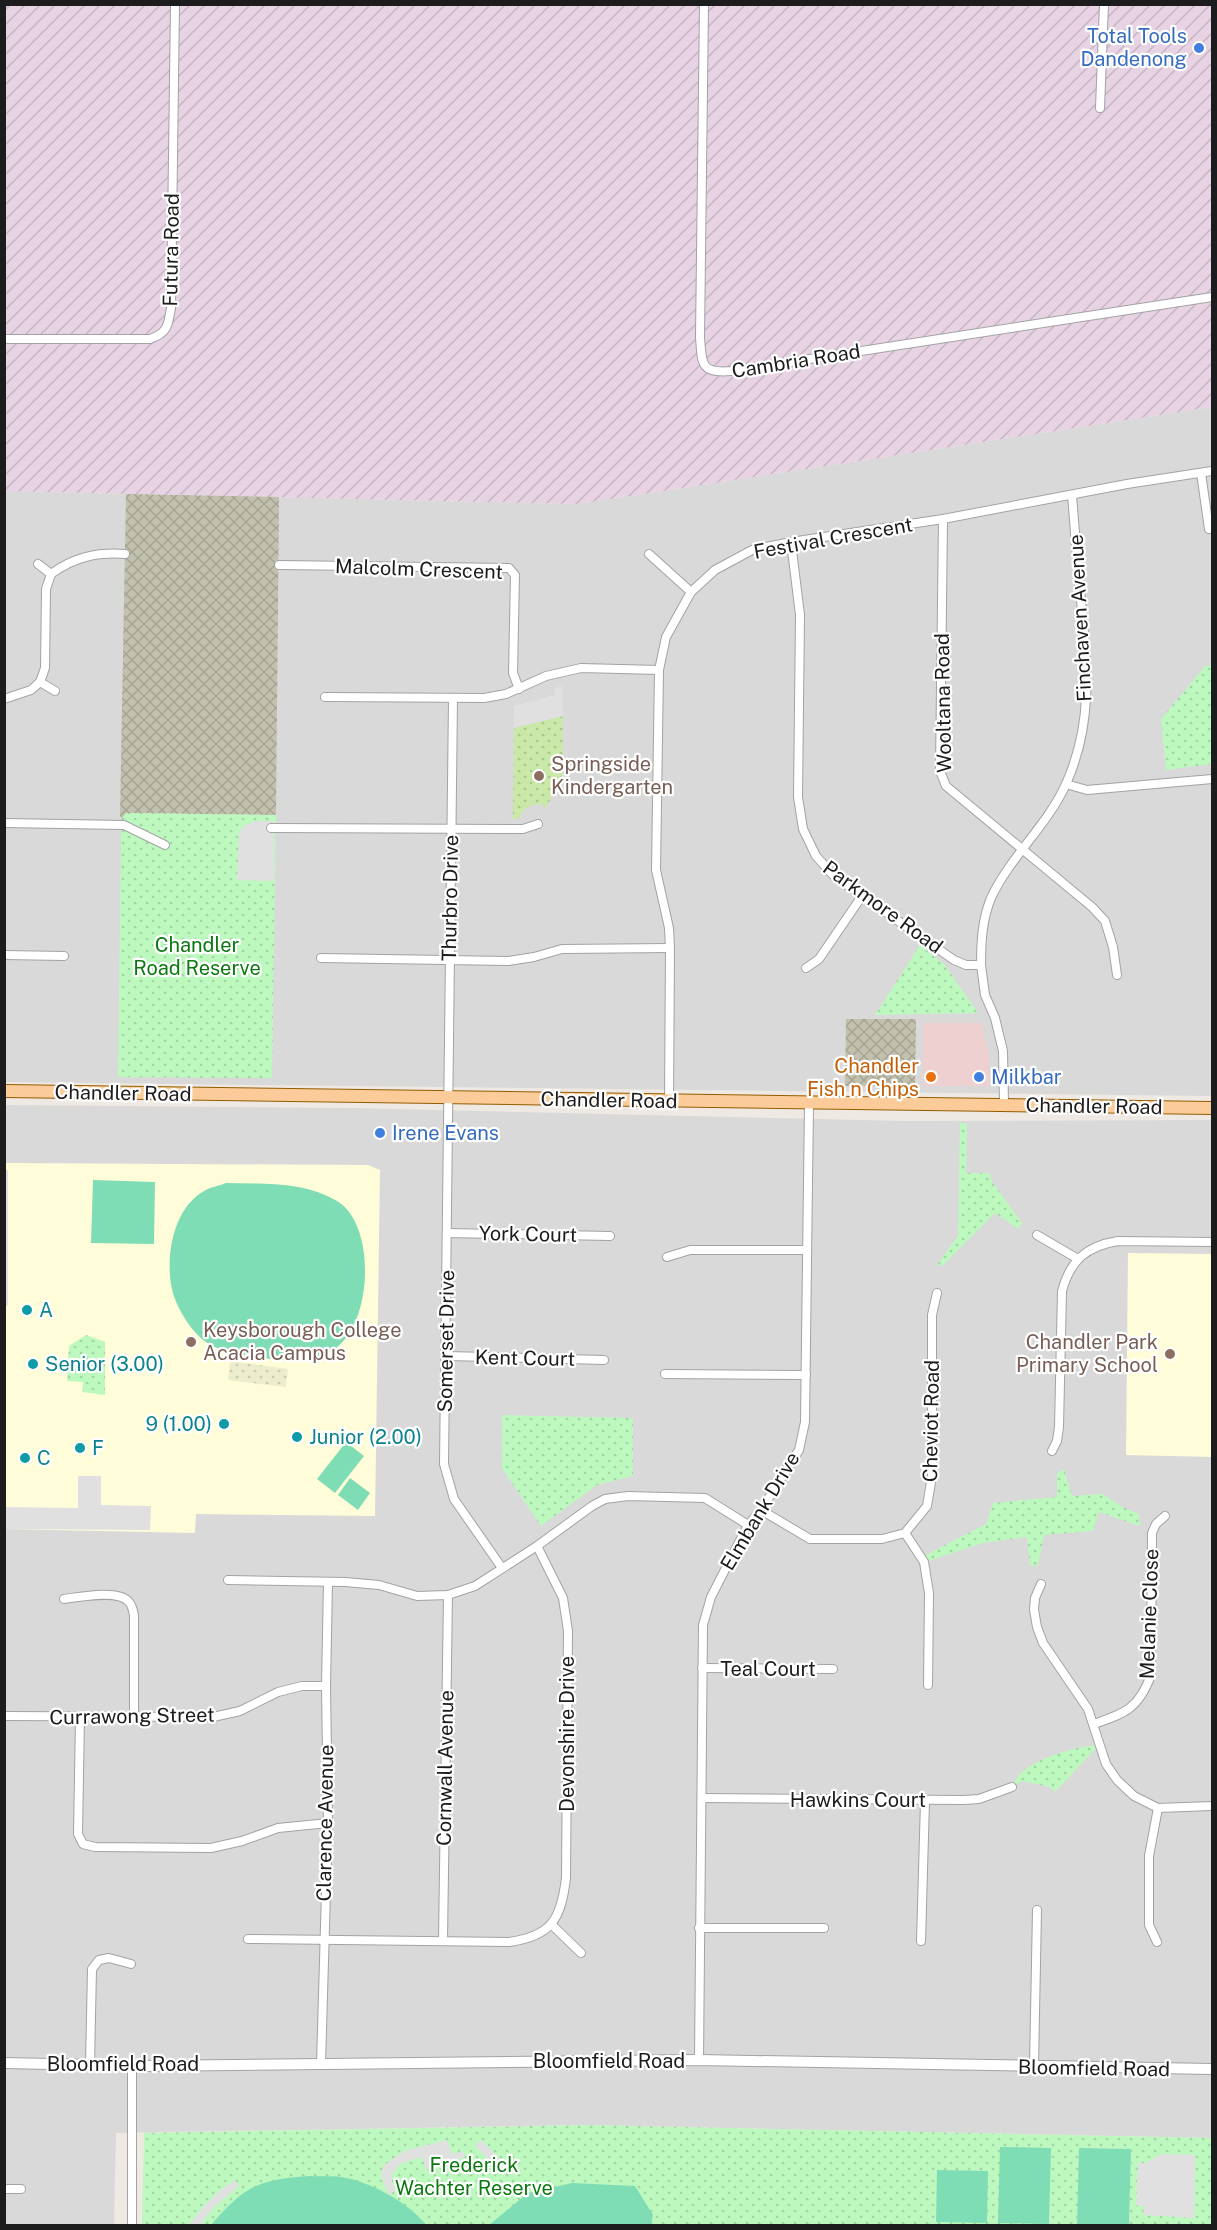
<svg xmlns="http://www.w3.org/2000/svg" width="1217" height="2230" font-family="'Public Sans',sans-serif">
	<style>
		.residential { fill: #dad9d9 }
		.commercial { fill: #efd0d0 }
		.industrial { fill: url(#industrial-furrows) }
		.education { fill: #fffdd9 }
		.construction { fill: url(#construction-cross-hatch) }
		.farmland { fill: url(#farmland-dots) }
		.grass { fill: url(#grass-dots) }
		.park { fill: url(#park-dots); fill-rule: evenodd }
		.pitch { fill: #7fddb5 }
		.parking { fill: #e0e0e0 }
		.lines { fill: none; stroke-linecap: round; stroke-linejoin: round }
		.minor-casing { stroke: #a3a3a3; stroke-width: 10 }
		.tertiary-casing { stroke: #a3a3a3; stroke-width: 12 }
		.primary-casing { stroke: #945c01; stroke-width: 14 }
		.minor { stroke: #fff; stroke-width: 8 }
		.tertiary { stroke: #fff; stroke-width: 10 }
		.primary { stroke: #fbcc99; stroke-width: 12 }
		.shop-dot { fill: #3f7fe0; stroke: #fff; stroke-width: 2 }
		.education-dot { fill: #8d6e63; stroke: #fff; stroke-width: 2 }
		.food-dot { fill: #e8710a; stroke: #fff; stroke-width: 2 }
		.culture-dot { fill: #0f9aa8; stroke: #fff; stroke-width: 2 }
		.labels { text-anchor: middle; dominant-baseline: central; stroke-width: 4.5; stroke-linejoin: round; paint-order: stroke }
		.shop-label { font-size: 20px; fill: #366cbe; stroke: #fff; text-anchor: start }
		.street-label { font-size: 20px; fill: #1c1c1c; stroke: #fff }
		.education-label { font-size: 20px; fill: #785e54; stroke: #fff; text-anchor: start }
		.park-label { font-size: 20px; fill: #0b7910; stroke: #fff }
		.food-label { font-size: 20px; fill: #c56008; stroke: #fff; text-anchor: end }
		.culture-label { font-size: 20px; fill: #0d838f; stroke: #fff; text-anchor: start }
	</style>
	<defs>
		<pattern id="industrial-furrows" width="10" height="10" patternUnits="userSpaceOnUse" patternTransform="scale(1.5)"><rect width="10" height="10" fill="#e7d3e4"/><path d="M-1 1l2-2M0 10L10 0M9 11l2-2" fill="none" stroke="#c6b5c3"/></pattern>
		<pattern id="construction-cross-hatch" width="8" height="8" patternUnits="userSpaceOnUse" patternTransform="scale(1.5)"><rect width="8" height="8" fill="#c2c1ad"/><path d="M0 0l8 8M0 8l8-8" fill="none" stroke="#a6a594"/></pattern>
		<pattern id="farmland-dots" width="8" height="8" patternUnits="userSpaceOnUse" patternTransform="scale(1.5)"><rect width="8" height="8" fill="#ecedcc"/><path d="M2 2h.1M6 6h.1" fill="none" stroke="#cacbaf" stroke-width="1.8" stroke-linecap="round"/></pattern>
		<pattern id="grass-dots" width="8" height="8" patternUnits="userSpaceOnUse" patternTransform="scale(1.5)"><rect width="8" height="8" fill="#cae8a7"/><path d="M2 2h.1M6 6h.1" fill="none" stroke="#adc68f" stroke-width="1.8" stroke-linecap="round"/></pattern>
		<pattern id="park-dots" width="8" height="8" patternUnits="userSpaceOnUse" patternTransform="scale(1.5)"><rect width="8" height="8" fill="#bdf9bf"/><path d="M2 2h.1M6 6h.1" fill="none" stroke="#a2d5a4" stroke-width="1.8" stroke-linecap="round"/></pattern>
	</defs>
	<rect width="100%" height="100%" fill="#eee9e2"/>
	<!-- residential -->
	<g class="residential">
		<path d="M1212,407V1096L5,1082V491L578,504Z"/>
		<path d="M5,1105L349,1108L904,1121L1212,1120V2138L586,2125L116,2133L114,2225L5,2226Z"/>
	</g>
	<!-- commercial -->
	<path class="commercial" d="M923,1023H981L989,1054V1086H923Z"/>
	<!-- industrial -->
	<path class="industrial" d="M1211,4L1212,407L578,504L5,491V5Z"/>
	<!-- education -->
	<g class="education">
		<path d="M5,1163L368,1165L380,1170L375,1516L196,1514L195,1533L5,1529Z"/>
		<path d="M1128,1253L1212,1254V1457L1126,1455Z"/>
	</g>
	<!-- construction -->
	<g class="construction">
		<path d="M126,494L279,497L276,815L127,813L122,818L120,816Z"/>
		<path d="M846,1019H916L915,1087L845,1086Z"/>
	</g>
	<!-- farmland -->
	<path class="farmland" d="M230,1361L288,1369L286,1387L228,1380Z"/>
	<!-- grass -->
	<path class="grass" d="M563,716V774L546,808L541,804C531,804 523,807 520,818L513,819L514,728Z"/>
	<!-- park -->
	<g class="park">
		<path d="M1206,665L1212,666V764L1166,770L1161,719Z"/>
		<path d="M126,813L276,815L272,1078L118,1077L121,837L122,818Z"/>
		<path d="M920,945L944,964L978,1013L875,1015Z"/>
		<path d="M960,1123L967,1124L966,1173H989L993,1183L1022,1223L1018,1229L995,1213L942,1266L937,1265L958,1236Z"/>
		<path d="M86,1335L105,1342V1395L82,1392L83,1382L67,1381L69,1346Z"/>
		<path d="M502,1415L633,1418V1476L597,1485L541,1526L502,1468Z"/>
		<path d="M1064,1469L1072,1496L1103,1494L1122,1507L1139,1514L1140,1526L1099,1512L1093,1531L1044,1535L1038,1565L1030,1566L1027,1537L983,1543L929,1561L926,1555L986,1524L993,1503L1057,1497V1473Z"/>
		<path d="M1099,1745L1055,1792L1050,1787L1022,1781L1012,1787C1014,1783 1017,1778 1019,1775C1035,1758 1077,1746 1099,1745Z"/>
		<path d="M586,2125L1212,2138V2225H1129L1131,2149L1080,2148L1077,2225H1100L142,2226L144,2133ZM1163,2154L1144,2215V2206L1136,2205L1145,2163Z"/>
	</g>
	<!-- pitch -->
	<g class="pitch">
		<path d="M93,1180L155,1182L154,1244L91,1243Z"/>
		<path d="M226,1183C263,1184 304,1181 337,1201C378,1225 373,1332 329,1352C307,1362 285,1361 262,1358C245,1355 224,1353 209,1344C191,1333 174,1305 171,1284C166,1253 174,1208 204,1191C210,1187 219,1186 226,1183Z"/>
		<path d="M346,1442L364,1456L335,1493L317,1479Z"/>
		<path d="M350,1478L370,1493L358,1510L338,1495Z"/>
		<path d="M1000,2147L1051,2148L1049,2224L998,2223Z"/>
		<path d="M1079,2148L1131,2149L1129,2225H1077Z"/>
		<path d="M937,2170L988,2171L987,2223L936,2222Z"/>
		<path d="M309,2176C321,2177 335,2175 346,2178C373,2183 410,2204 426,2225H211C245,2186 257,2180 309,2176Z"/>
		<path d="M572,2183L635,2186L653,2215L651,2225H489L528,2193Z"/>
	</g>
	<!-- parking -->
	<g class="parking">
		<path d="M562,686L563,716L514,728V706L555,695V688Z"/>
		<path d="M256,821H274V881L237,880L239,833L243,826Z"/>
		<path d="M5,1170H8V1305L5,1307Z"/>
		<path d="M78,1476H101V1505L151,1506L150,1530L5,1529V1507L78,1508Z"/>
		<path d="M447,2140L452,2154L463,2151L465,2157L426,2170L422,2157L400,2164L392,2174V2183L396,2190L389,2195L381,2176L383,2166L404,2151Z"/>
		<path d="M481,2140L506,2165L500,2171L475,2146Z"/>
		<path d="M1163,2154L1195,2155L1194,2218L1143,2215L1144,2206L1136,2205L1138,2163H1145Z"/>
		<path d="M235,2180L239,2186L213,2208L200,2225H189L204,2206L218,2192Z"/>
	</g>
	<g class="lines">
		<!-- minor casing -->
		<g class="minor-casing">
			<g id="minor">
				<path d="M704,4L700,337C702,363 700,374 731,371L1212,297"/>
				<path d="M1100,108L1104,4"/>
				<path d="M4,339H150C168,333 168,325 171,308L175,4"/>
				<path d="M1201,473L1209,529"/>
				<path d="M943,519L940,771L946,786L1092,907L1105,921L1113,947L1117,975"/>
				<path d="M791,542L800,615L798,797L803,829L816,856L834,876L954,960L966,965H981L985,995L995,1018L1003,1051L1004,1104"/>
				<path d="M649,554L691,592"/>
				<path d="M38,564L51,574"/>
				<path d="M279,565L509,568L515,575L513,673L519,689"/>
				<path d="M40,682L55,691"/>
				<path d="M325,697L484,698L506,694L546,676L581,668L659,670"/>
				<path d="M4,699L31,690L40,682L45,668L46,589L51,574C74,557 97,552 125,554"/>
				<path d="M453,699L444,1464L454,1499L502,1568"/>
				<path d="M1066,784L1087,790L1212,779"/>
				<path d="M4,823L124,825L165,845"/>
				<path d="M271,828L523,829L538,824"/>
				<path d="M4,955L64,956"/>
				<path d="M321,958L508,961L534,957L562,949L670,948"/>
				<path d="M981,965C981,942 982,920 991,898C1010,857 1047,826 1066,784C1094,721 1087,666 1081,600C1077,565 1075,530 1072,495"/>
				<path d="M806,968L819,959L862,896"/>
				<path d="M669,1101L670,948L669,928L656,870L659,670L666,637L691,592L715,570L752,550L791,542L943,519L1127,484L1212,471"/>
				<path d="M447,1233L610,1236"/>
				<path d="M1037,1235L1078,1259"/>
				<path d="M667,1257L690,1250H806"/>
				<path d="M446,1356L604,1360"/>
				<path d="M665,1374L806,1375"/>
				<path d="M1052,1451L1057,1441L1059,1427L1062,1291C1070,1261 1086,1246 1118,1241L1212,1242"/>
				<path d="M761,1510L810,1539H882L905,1533L927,1506L932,1476V1315L937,1293"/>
				<path d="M905,1533L924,1562L929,1593L928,1685"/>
				<path d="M228,1580L345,1582L379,1585L417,1596L448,1595L475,1586L537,1546L592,1506L605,1499L628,1496L705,1498L748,1525"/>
				<path d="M1041,1584L1035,1598L1034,1610L1037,1627L1043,1643L1088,1709L1106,1764L1117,1780L1134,1796L1158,1808L1212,1806"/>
				<path d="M64,1599C79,1597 119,1589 129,1602C132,1605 133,1610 134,1615V1718"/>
				<path d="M702,1668L833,1669"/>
				<path d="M4,1716L213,1717L240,1711L278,1692L302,1686H326"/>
				<path d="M80,1717L78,1834L83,1844L95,1847L211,1848L242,1841L278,1828L328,1823"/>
				<path d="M1094,1724C1126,1713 1139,1708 1151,1675L1152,1533L1156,1524L1165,1516"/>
				<path d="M702,1798L964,1800L979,1799L1012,1787"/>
				<path d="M552,1925L581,1953"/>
				<path d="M699,1928H824"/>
				<path d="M248,1939L509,1942C552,1936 561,1919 566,1878L568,1631L563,1598L537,1546"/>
				<path d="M443,1940L448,1595"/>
				<path d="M921,1941L925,1801"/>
				<path d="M1157,1942L1149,1925V1856L1158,1808"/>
				<path d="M699,2060L703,1625L711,1597L748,1525L761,1510L799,1450L805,1422L809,1103"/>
				<path d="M321,2064L328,1823L326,1686L328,1582"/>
				<path d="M90,2065L92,1969L99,1960L109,1958L131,1964"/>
				<path d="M1034,2067L1037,1910"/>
				<path d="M4,2189H21"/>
				<path d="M132,2226V2065"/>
			</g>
		</g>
		<!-- tertiary casing -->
		<g class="tertiary-casing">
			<path id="tertiary" d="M4,2063L143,2066L699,2060L1212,2069"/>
		</g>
		<!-- primary casing -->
		<g class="primary-casing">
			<path id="primary" d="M4,1091L1212,1108"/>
		</g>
		<!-- minor -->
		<use href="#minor" class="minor"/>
		<!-- tertiary -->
		<use href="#tertiary" class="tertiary"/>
		<!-- primary -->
		<use href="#primary" class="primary"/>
	</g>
	<!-- markers -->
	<g class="shop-dot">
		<circle cx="1199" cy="48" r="6"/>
		<circle cx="979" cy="1077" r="6"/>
		<circle cx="380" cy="1133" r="6"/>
	</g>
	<g class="education-dot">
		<circle cx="539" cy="776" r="6"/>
		<circle cx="191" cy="1342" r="6"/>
		<circle cx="1170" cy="1354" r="6"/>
	</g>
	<circle class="food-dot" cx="931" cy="1077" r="6"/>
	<g class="culture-dot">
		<circle cx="27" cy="1310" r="6"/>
		<circle cx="33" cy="1364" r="6"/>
		<circle cx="224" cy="1424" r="6"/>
		<circle cx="297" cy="1437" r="6"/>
		<circle cx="80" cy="1448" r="6"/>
		<circle cx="25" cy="1458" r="6"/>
	</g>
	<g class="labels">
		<!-- shop labels -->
		<g class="shop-label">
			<text x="1187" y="36" text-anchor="end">Total Tools<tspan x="1187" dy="23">Dandenong</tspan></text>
			<text x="991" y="1077">Milkbar</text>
			<text x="392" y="1133">Irene Evans</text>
		</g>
		<!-- street labels -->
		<g class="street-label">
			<text transform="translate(171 250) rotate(-89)">Futura Road</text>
			<text transform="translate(796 361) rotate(-9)">Cambria Road</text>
			<text transform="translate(833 538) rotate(-10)">Festival Crescent</text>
			<text transform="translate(419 569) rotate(2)">Malcolm Crescent</text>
			<text transform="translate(1080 618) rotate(-93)">Finchaven Avenue</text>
			<text transform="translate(943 703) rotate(-91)">Wooltana Road</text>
			<text transform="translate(450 898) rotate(-89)">Thurbro Drive</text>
			<text transform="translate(883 907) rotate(36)">Parkmore Road</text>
			<text transform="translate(123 1093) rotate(1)">Chandler Road</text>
			<text transform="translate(609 1100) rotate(1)">Chandler Road</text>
			<text transform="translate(1094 1106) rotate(1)">Chandler Road</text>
			<text transform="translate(528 1234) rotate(1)">York Court</text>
			<text transform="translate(446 1341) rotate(-89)">Somerset Drive</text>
			<text transform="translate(525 1358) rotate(1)">Kent Court</text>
			<text transform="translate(931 1421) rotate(-89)">Cheviot Road</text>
			<text transform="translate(760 1511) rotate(-59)">Elmbank Drive</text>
			<text transform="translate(1149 1614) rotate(-88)">Melanie Close</text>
			<text x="768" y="1669">Teal Court</text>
			<text transform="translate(132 1716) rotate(-1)">Currawong Street</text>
			<text transform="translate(567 1734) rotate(-90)">Devonshire Drive</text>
			<text transform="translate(445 1768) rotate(-89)">Cornwall Avenue</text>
			<text x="858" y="1800">Hawkins Court</text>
			<text transform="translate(325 1823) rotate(-89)">Clarence Avenue</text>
			<text x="609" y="2061">Bloomfield Road</text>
			<text x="123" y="2064">Bloomfield Road</text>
			<text transform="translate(1094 2068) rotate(1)">Bloomfield Road</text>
		</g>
		<!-- education labels -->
		<g class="education-label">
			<text x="551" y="764">Springside<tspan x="551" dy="23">Kindergarten</tspan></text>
			<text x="203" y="1330">Keysborough College<tspan x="203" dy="23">Acacia Campus</tspan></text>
			<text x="1158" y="1342" text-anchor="end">Chandler Park<tspan x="1158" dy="23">Primary School</tspan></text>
		</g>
		<!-- park labels -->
		<g class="park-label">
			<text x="197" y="945">Chandler<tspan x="197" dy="23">Road Reserve</tspan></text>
			<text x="474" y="2165">Frederick<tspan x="474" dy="23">Wachter Reserve</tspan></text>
		</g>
		<!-- food labels -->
		<g class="food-label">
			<text x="919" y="1066">Chandler<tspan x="919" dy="23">Fish n Chips</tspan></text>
		</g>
		<!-- culture labels -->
		<g class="culture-label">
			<text x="39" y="1310">A</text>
			<text x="45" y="1364">Senior (3.00)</text>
			<text x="212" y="1424" text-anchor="end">9 (1.00)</text>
			<text x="309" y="1437">Junior (2.00)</text>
			<text x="92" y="1448">F</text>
			<text x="37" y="1458">C</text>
		</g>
	</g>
	<!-- border -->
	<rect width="1217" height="2230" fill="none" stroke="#1c1c1c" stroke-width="12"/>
</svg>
